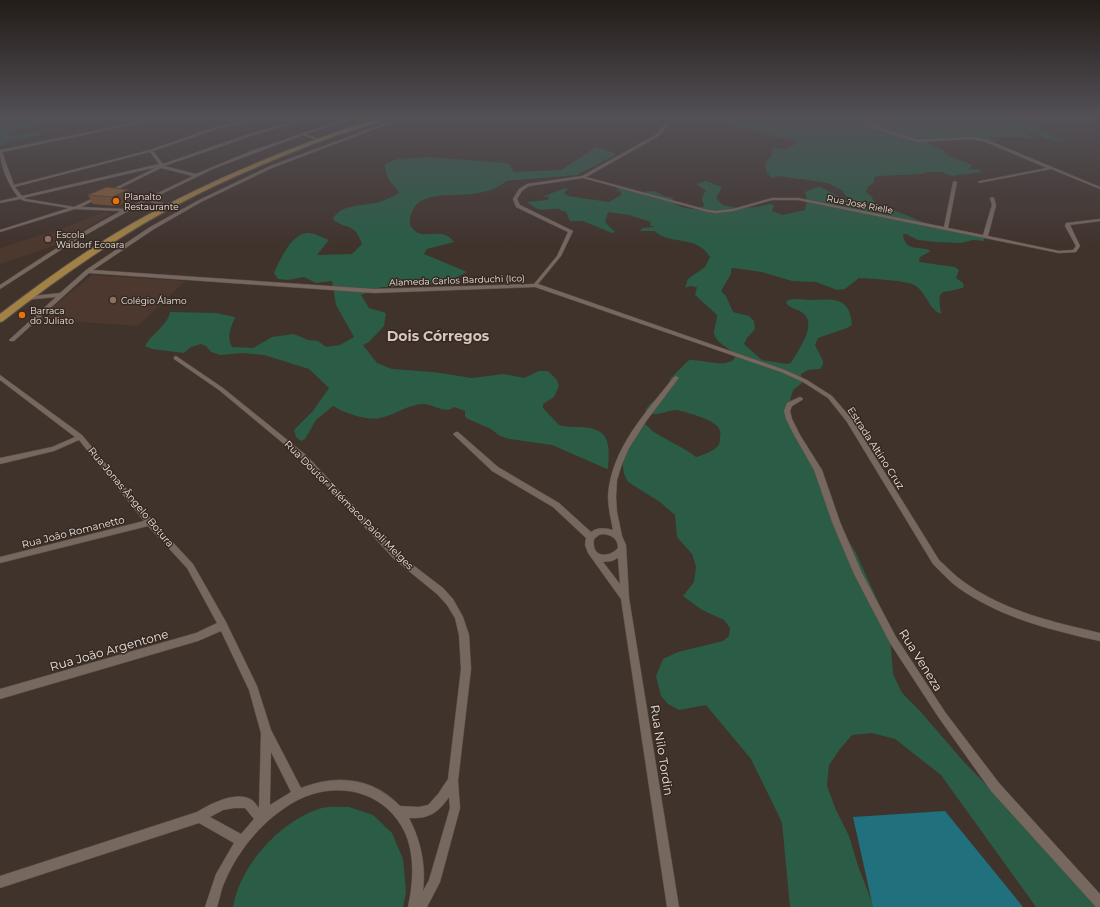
<svg xmlns="http://www.w3.org/2000/svg" width="1100" height="907" font-family="Montserrat,sans-serif">
	<style>
		.built { fill: #4c382e }
		.green { fill: #2a5c46 }
		.water { fill: #21707d }
		.lines { fill: none; stroke-linecap: round; stroke-linejoin: round }
		.street-casing { stroke: #5a4f49; stroke-width: 1 }
		.primary-casing { stroke: #5a4f49; stroke-width: 2 }
		.street { fill: #76675f; fill-rule: evenodd }
		.primary { fill: #a28145; fill-rule: evenodd }
		.wall { fill: #754f31 }
		.shaded-wall { fill: #5f4028 }
		.building { fill: #885c39; stroke: #5f4028 }
		.food-dot { fill: #e8710a; stroke: #362922; stroke-width: 1.5 }
		.education-dot { fill: #8d6e63; stroke: #362922; stroke-width: 1.5 }
		.labels { text-anchor: middle; dominant-baseline: central; stroke-width: 3; stroke-linejoin: round; paint-order: stroke }
		.far-poi-label { font-size: 9px; fill: #eee5e0; stroke: #362922; text-anchor: start }
		.far-street-label { font-size: 9px; fill: #eee5e0; stroke: #362922 }
		.street-label { font-size: 10px; fill: #eee5e0; stroke: #362922 }
		.near-street-label { font-size: 12px; fill: #eee5e0; stroke: #362922 }
		.district-label { font-size: 14px; font-weight: bold; fill: #d7c6bd; stroke: #362922 }
	</style>
	<rect width="100%" height="100%" fill="#40332c"/>
	<!-- built -->
	<g class="built">
		<path d="M105,212L110,214L62,243L0,264V248L63,228Z"/>
		<path d="M92,275L185,281L138,326L38,319Z"/>
	</g>
	<!-- green -->
	<g class="green">
		<path d="M0,118H48L43,122L45,123C34,129 17,127 8,135C18,137 33,129 42,134L39,136L9,141L3,146H0V130L8,122L0,123Z"/>
		<path d="M743,118H959L958,121L968,118L989,120L992,118H1022L1040,125L1038,128L1041,130L1066,142L1055,141L1029,133L1025,134L1040,140L1021,137H990L997,141L956,139L924,141L945,151L944,152L947,155L972,165L969,168V169L980,170L983,172L952,176L942,172H927L921,174L877,176L874,178V183L868,186L866,192L871,196L875,203L863,204C871,211 877,206 886,208C901,212 915,220 930,224C948,229 968,229 984,238V241L973,240L961,243L936,242L918,240L906,234H903C905,253 920,245 931,251L920,257L919,262L955,267L959,270L956,278L963,283L964,287C944,296 936,283 941,314C929,310 926,291 914,285C905,280 871,279 859,278L845,289L837,290L816,282L792,281L762,272L733,268L731,269V274L721,291L726,296L733,312L749,316L754,321L755,329L747,338L744,344L762,360L787,364L791,363C797,352 817,326 804,314C799,309 790,309 786,303L788,300C796,298 803,300 810,300C833,299 850,296 852,325L847,328L818,338L815,345L823,361V365L820,369L808,370L801,374L802,383L793,390L790,400V413L793,426L814,469L836,522L855,551L886,619L890,637L893,674L902,693L920,711L964,762L1100,902V907H1036L941,775L895,739L872,733L852,735L840,749L829,765L827,786L836,810L849,836L858,866L874,907H790L782,823L777,812L751,759L706,705L679,710L668,704L661,696L656,676L663,659L678,652L723,641L729,636L730,628L724,620L702,610L683,596L694,582L696,567L692,554L677,537L675,515L660,502L628,482L624,474L622,461L641,423C648,424 649,429 654,432C668,441 683,447 696,457C703,455 712,452 718,446C720,443 720,440 720,437C721,433 720,429 717,426C711,419 686,412 677,410C666,409 655,420 645,410L652,402L666,394L670,379L689,360C703,359 727,369 735,358L733,352C727,347 713,341 714,331C715,325 717,321 717,315L695,295L697,287L690,286L685,288L688,279L705,267L710,257C696,234 670,246 655,231H641L640,230L643,228L655,227L650,226L651,222L629,215L608,212L605,222L615,232L612,233L583,221H570L566,212L560,210V209C545,207 542,215 527,202L548,200L549,197H542L565,188L568,189L564,193L568,196L609,202L621,195V192L616,189L621,187L641,192L654,191L664,196L673,198L672,201C680,209 694,211 704,206L702,198L706,190L696,184L706,181L722,187L716,198L723,205L737,208L757,207L770,204L774,205L772,211L783,215L805,210L807,200L805,192L819,186L843,199L853,200L845,195L843,191L828,183L778,176L772,178L767,173L765,166L767,159L771,157L773,147C783,150 788,149 797,143L796,141L731,126L732,122H742Z"/>
		<path d="M596,147L617,154L577,175L506,181C499,188 488,191 478,193C457,198 418,188 411,215C409,220 409,225 413,229C424,242 441,225 454,242L427,249L424,254L467,272L441,285L409,283L397,287H382L361,295L369,308L386,313L384,326L369,342L363,345L377,363L392,369L433,372L472,378L504,374L524,378L539,371H548L557,380L559,386L554,397L543,404V408L559,425C569,428 579,426 590,428C612,432 609,451 608,468L607,469L552,445L510,439L500,436L491,429L468,419L465,417V411L454,407C445,415 433,403 422,404C407,405 395,415 380,418C367,421 344,413 333,406L316,420L305,439L301,441L296,437L294,430L313,411L329,388L309,369L264,355L243,353L220,355L211,352L206,346L201,344L191,347L184,353L152,349L145,346C151,334 168,325 170,312L216,313L235,317C231,328 226,336 232,347L253,348L272,337L294,334L308,340L318,341L326,347L340,345L354,337L336,305L332,281L316,283L304,277L288,280L278,279L274,273C279,261 291,235 306,233C313,232 323,238 329,240L317,255L352,254L362,244C354,222 350,231 333,220C337,204 366,206 379,202C386,200 393,196 399,193C398,189 396,188 393,185C389,181 384,170 385,164L397,159L430,157L505,163L510,165L514,172L561,170Z"/>
		<path d="M349,807L373,815L392,833L403,859L406,892L403,907H233C240,865 281,820 322,808C330,806 341,807 349,807Z"/>
	</g>
	<!-- water -->
	<path class="water" d="M945,811L1023,907H873L853,817Z"/>
	<g class="lines">
		<!-- street casing -->
		<g class="street-casing">
			<g id="street">
				<path d="M159,118H165L2,152L14,185L150,150L215,127L257,118H263L217,129L153,151L163,164L252,133L306,118H311L254,135L164,166L196,174L251,151L348,118H353L306,134L316,138V140L303,135L274,146L215,168L149,200L163,203V205L146,201L73,242L0,289V285C39,259 79,233 121,211L75,209L0,232V230L69,208L25,201L20,199L0,203V201L18,197C8,184 0,166 0,150ZM150,152L159,164L22,196L15,187ZM157,167L107,192L110,193L161,168L193,176L125,209L81,207L101,197V195H100L74,207L26,199L24,198Z"/>
				<path d="M399,118H404L272,168L201,202L154,229L93,270L374,289L534,284L557,256L568,232L516,207L513,199L519,189L527,184L582,176L657,134L670,118H674L659,136L586,177L708,210L716,211L733,209L772,198H798L944,227L953,182L955,181L957,182L948,228L983,235L992,205L990,198L992,197L994,198L996,205L988,236L1059,251L1073,250L1076,246L1065,226L1066,223L1100,219V221L1070,225L1080,246L1076,252L1059,253L798,200H772L733,211L716,213L708,212L583,178L529,186L522,191L517,199L520,205L573,231L561,256L538,284L785,370L807,380L832,396L851,418L939,560C947,567 955,576 964,582C1004,611 1053,622 1100,633V641C1051,630 1002,618 960,589C950,582 942,573 933,564L847,422L828,398L803,382L781,372L535,287L374,293L89,273L14,341H10L9,340L56,297L25,300L23,299V297L60,293L86,270L150,227L199,200L270,166Z"/>
				<path d="M860,118H864L876,126L917,140L971,137L985,139L1100,187V189L1051,169L979,183L978,182L980,181L1047,168L983,141L971,139L917,142L874,128Z"/>
				<path d="M176,356L223,388L306,455L400,555L443,588L453,599L463,617L469,635L471,669L458,781L460,808L440,882L427,907H408C413,884 415,858 406,835C387,791 337,779 296,801C265,818 239,848 225,881C221,889 220,898 217,907H205L216,874L234,843L199,823L0,888V876L197,812C210,804 235,791 250,799C254,800 256,805 259,808L261,733L249,690L221,631L198,641L0,699V689L196,633L217,623L187,568L148,526L0,563V557L144,521L79,440L54,451L0,464V458L52,447L75,437L0,380V375L82,435L153,521L193,564L226,622L257,686L271,730L301,788C336,774 373,777 400,806L419,807L428,805L438,794L448,779L461,669L459,635L455,618L447,605L437,594L394,559L302,459L219,390L174,359V357ZM271,752L291,792L270,805ZM449,797L450,808L429,880L423,891C426,865 421,841 409,818C429,819 438,813 449,797ZM234,808H245L254,819L241,834L210,817L223,810Z"/>
				<path d="M676,376L679,378L678,379L647,420L629,448L622,464L617,480L616,497L617,512L622,536L626,545L629,598L679,907H667L621,599L588,553L585,545L586,538L553,507L492,471L453,434L456,432H458L498,467L559,503L591,532C598,527 605,528 613,530C611,519 608,508 608,496C611,449 646,412 674,377ZM603,534C612,535 618,539 618,548C608,559 591,557 594,539L599,535ZM618,558L620,584L603,562L612,561Z"/>
				<path d="M800,397L802,398L803,399L802,400L792,406L790,411L792,419L800,435L822,470L840,522L862,573L896,637L945,712L999,783L1100,894V907H1096L991,791L939,718L890,643L854,574L832,522L814,470L794,435L786,419L784,411L787,403Z"/>
			</g>
		</g>
		<!-- primary casing -->
		<g class="primary-casing">
			<path id="primary" d="M378,118H386C376,125 345,132 332,137C299,149 266,163 234,177C150,214 75,265 3,321L0,322V314C42,282 86,250 133,223C211,179 293,146 378,118Z"/>
		</g>
		<!-- street -->
		<use href="#street" class="street"/>
		<!-- primary -->
		<use href="#primary" class="primary"/>
	</g>
	<!-- wall -->
	<path class="wall" d="M107,187L133,199L117,206L93,204L88,195Z"/>
	<!-- shaded-wall -->
	<path class="shaded-wall" d="M128,190L133,199L117,206L112,197Z"/>
	<!-- building -->
	<path class="building" d="M107,187L128,190L112,197L88,195Z"/>
	<!-- sky -->
	<linearGradient id="sky" x2="0" y2="1"><stop stop-color="#231c18"/><stop offset="0.48" stop-color="#535056"/><stop offset="1" stop-color="#535056" stop-opacity="0"/></linearGradient>
	<rect width="1100" height="245" fill="url(#sky)"/>
	<!-- markers -->
	<g class="food-dot">
		<circle cx="116" cy="201" r="4"/>
		<circle cx="22" cy="315" r="4"/>
	</g>
	<g class="education-dot">
		<circle cx="48" cy="239" r="4"/>
		<circle cx="113" cy="300" r="4"/>
	</g>
	<g class="labels">
		<!-- far-poi labels -->
		<g class="far-poi-label">
			<text x="124" y="196">Planalto<tspan x="124" dy="10">Restaurante</tspan></text>
			<text x="56" y="234">Escola<tspan x="56" dy="10">Waldorf Ecoara</tspan></text>
			<text x="121" y="300">Colégio Álamo</text>
			<text x="30" y="310">Barraca<tspan x="30" dy="10">do Juliato</tspan></text>
		</g>
		<!-- far-street labels -->
		<g class="far-street-label">
			<text transform="translate(860 204) rotate(11)">Rua José Rielle</text>
			<text transform="translate(457 280) rotate(-2)">Alameda Carlos Barduchi (Ico)</text>
		</g>
		<!-- street labels -->
		<g class="street-label">
			<text transform="translate(876 448) rotate(57)">Estrada Altino Cruz</text>
			<text transform="translate(131 497) rotate(50)">Rua Jonas Ângelo Botura</text>
			<text transform="translate(349 505) rotate(45)">Rua Doutor Telémaco Paioli Melges</text>
			<text transform="translate(73 532) rotate(-14)">Rua João Romanetto</text>
		</g>
		<!-- near-street labels -->
		<g class="near-street-label">
			<text transform="translate(109 650) rotate(-16)">Rua João Argentone</text>
			<text transform="translate(921 660) rotate(58)">Rua Veneza</text>
			<text transform="translate(662 750) rotate(81)">Rua Nilo Tordin</text>
		</g>
		<!-- district labels -->
		<g class="district-label">
			<text x="438" y="336">Dois Córregos</text>
		</g>
	</g>
</svg>
